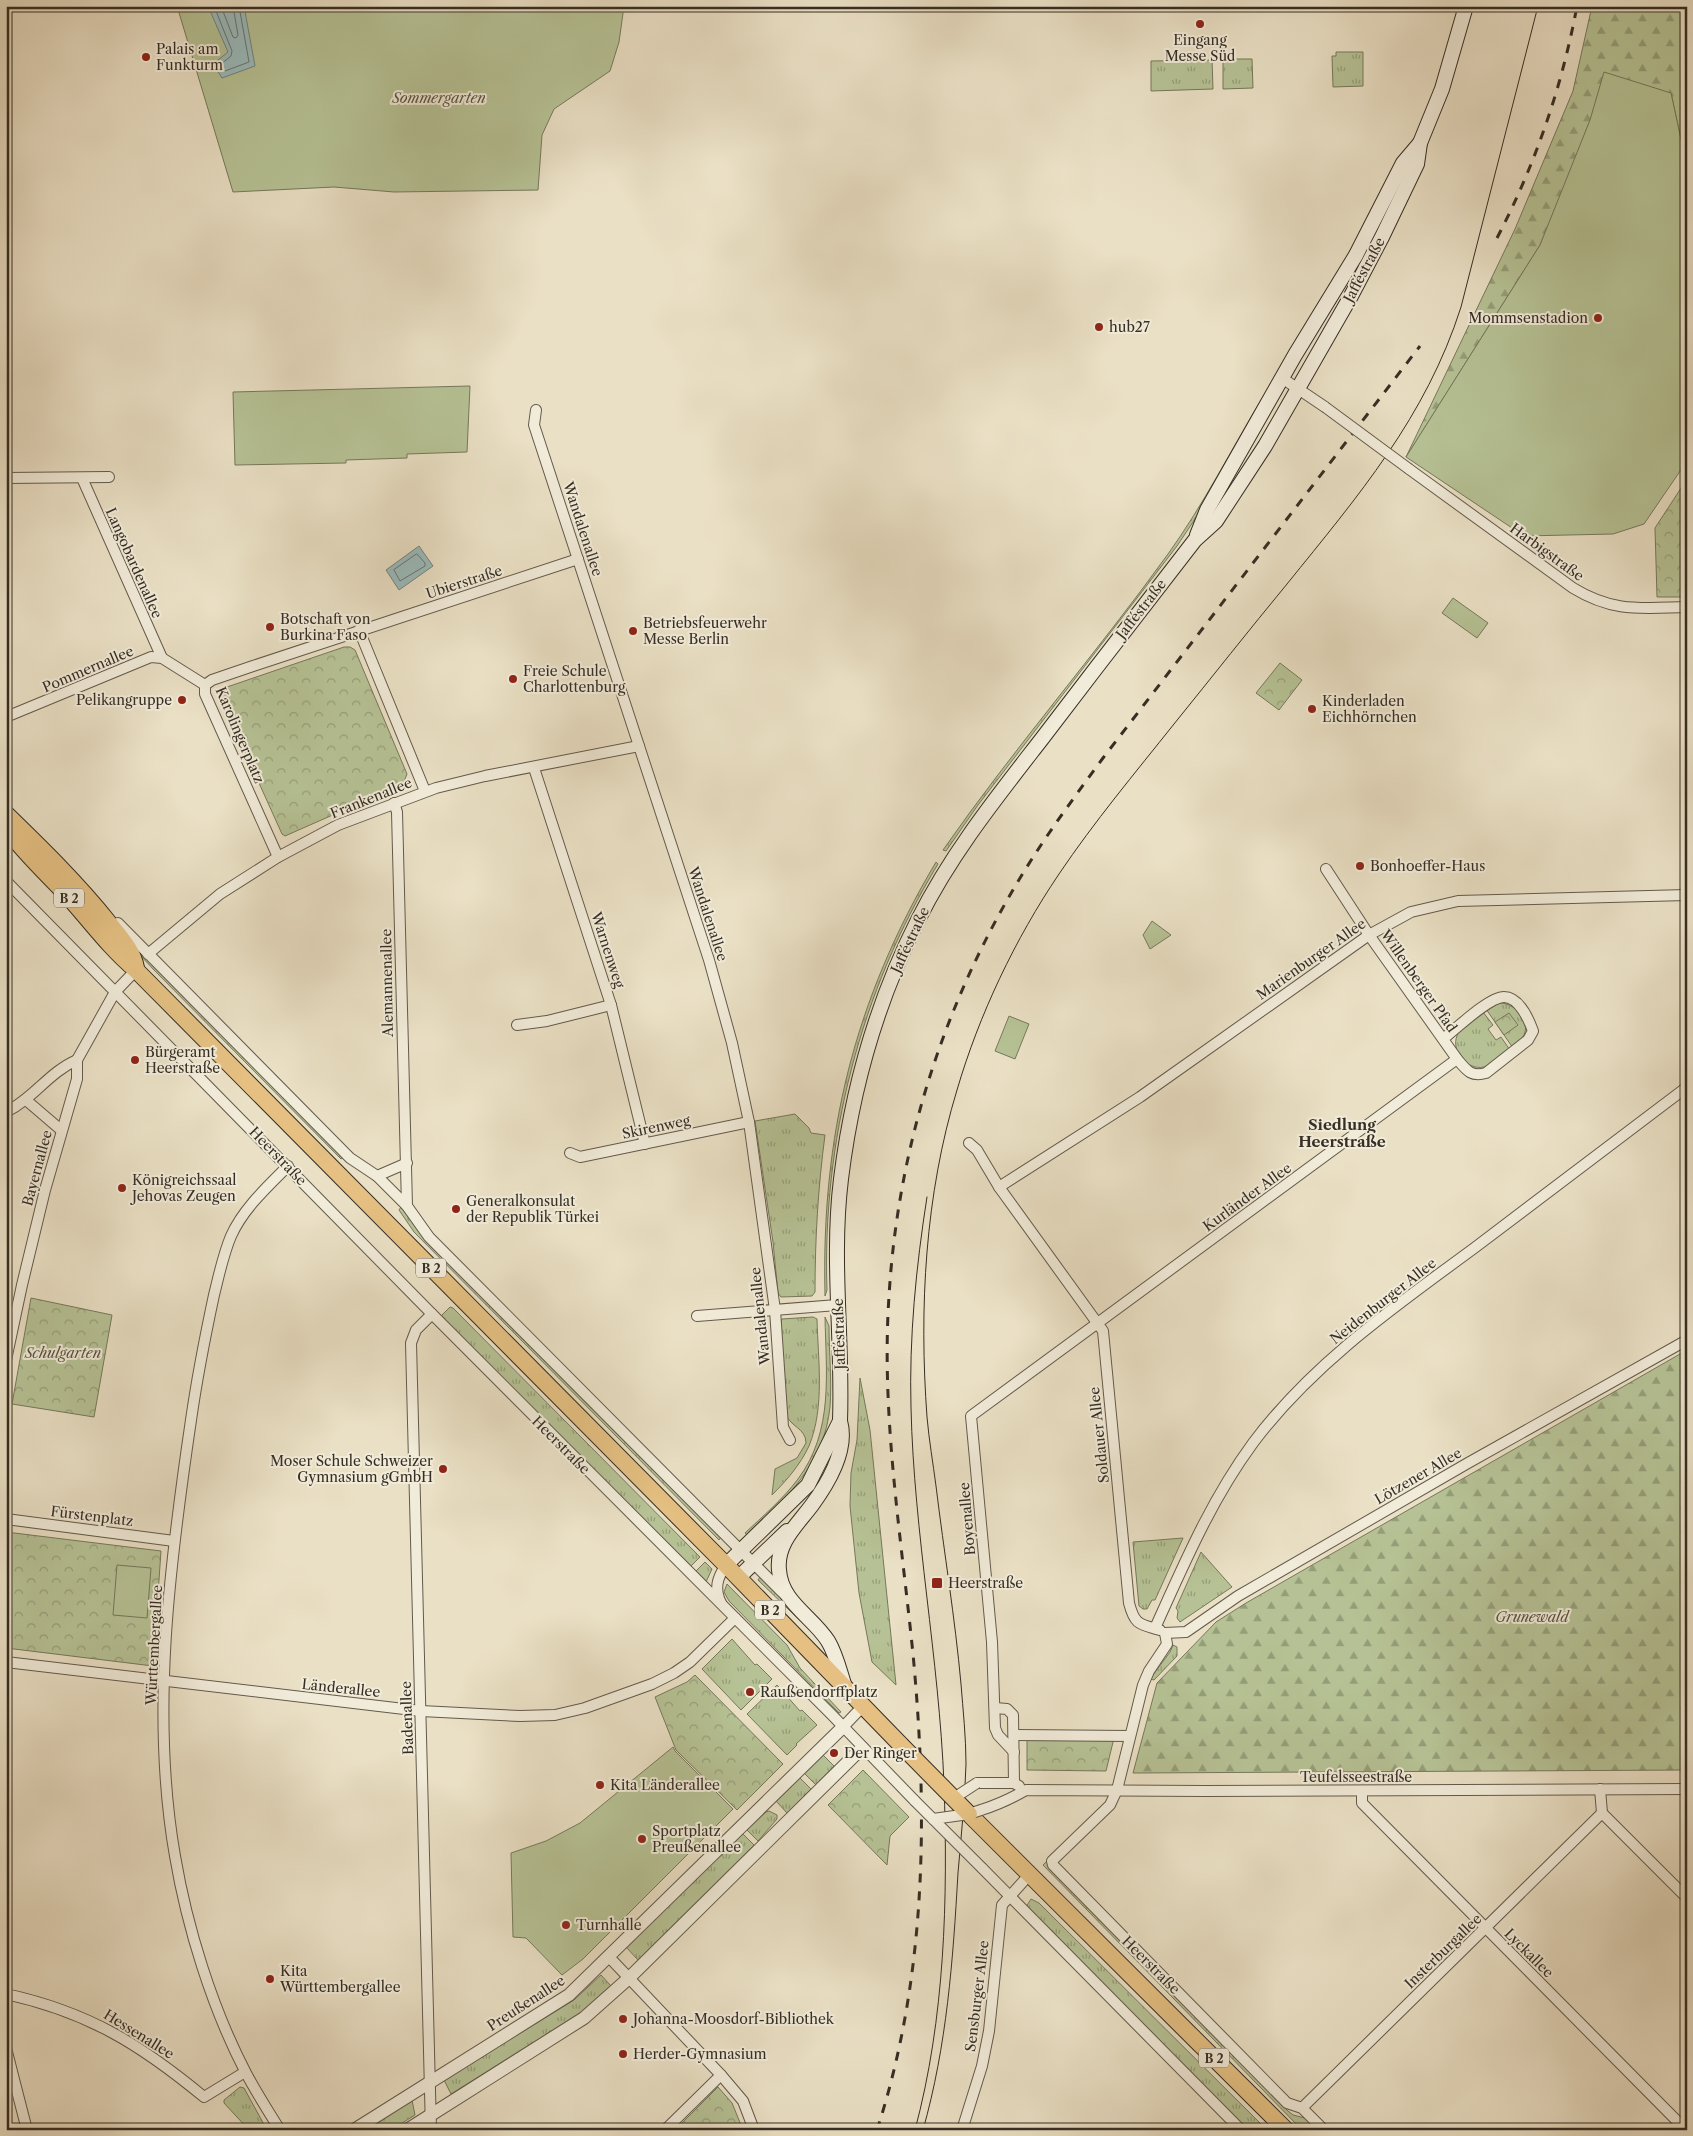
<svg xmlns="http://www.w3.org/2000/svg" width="1693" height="2136" font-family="'Libre Caslon Text',serif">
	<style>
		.grass { fill: url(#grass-tufts); stroke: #76785c }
		.forest { fill: url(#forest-firs); stroke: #76785c }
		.park { fill: url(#park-crowns); stroke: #76785c }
		.garden { fill: #b6c295; stroke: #76785c }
		.water { fill: #9abbbd; stroke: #728380 }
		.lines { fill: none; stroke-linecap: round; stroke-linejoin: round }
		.shore { stroke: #687470; stroke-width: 1 }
		.minor-casing { stroke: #635a4c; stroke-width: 12 }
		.tertiary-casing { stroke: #635a4c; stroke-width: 14 }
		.secondary-casing { stroke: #362e24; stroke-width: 16 }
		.primary-casing { stroke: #362e24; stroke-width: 18 }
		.minor { stroke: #f1ebd9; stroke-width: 10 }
		.tertiary { stroke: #f1ebd9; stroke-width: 12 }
		.secondary { stroke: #f1ebd9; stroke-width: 14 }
		.primary { stroke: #e5c082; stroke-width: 16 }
		.tram { stroke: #362e24; stroke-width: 1 }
		.rail { stroke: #362e24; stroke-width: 3; stroke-dasharray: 9 9; stroke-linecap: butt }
		.minor-bridge-casing { stroke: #635a4c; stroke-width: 12; stroke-linecap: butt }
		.primary-bridge-casing { stroke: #362e24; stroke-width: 18; stroke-linecap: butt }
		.minor-bridge { stroke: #f1ebd9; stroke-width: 10 }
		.primary-bridge { stroke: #e5c082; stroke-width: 16 }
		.poi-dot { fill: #8f2418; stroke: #f1ebd9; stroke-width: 2 }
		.labels { text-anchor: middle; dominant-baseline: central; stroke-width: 4; stroke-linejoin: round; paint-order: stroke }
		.shield { fill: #f1ebd9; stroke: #6e675a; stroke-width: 1 }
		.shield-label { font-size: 12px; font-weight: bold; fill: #362e24 }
		.poi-label { font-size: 14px; fill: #362e24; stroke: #f1ebd9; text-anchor: start }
		.park-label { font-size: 14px; font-style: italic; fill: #565340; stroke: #f1ebd9 }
		.street-label { font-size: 14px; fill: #362e24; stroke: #f1ebd9 }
		.neighbourhood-label { font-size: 15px; font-weight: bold; fill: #362e24; stroke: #f1ebd9 }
	</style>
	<defs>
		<pattern id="grass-tufts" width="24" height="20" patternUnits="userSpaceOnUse" patternTransform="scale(1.25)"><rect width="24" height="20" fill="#b6c295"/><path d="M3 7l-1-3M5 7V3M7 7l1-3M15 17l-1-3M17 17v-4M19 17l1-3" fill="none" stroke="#959e79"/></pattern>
		<pattern id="forest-firs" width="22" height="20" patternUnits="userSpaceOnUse" patternTransform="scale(1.25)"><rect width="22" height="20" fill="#b6c295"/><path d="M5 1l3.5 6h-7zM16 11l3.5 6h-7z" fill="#959e79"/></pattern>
		<pattern id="park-crowns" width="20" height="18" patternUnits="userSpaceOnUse" patternTransform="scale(1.25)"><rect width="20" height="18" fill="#b6c295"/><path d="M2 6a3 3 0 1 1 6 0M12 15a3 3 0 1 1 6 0" fill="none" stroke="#959e79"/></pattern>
	</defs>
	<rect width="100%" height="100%" fill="#eae0c5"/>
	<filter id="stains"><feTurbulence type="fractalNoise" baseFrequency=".004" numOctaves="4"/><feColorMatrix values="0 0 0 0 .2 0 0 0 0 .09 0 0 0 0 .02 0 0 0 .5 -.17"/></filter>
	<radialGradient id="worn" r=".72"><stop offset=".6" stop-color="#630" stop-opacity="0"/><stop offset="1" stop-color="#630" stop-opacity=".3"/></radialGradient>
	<!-- grass -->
	<g class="grass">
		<path d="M1336,52H1363V86L1333,87L1332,56H1336Z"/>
		<path d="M1223,59H1252L1253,88L1223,89Z"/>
		<path d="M1212,60L1213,89L1151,91V61Z"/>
		<path d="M1264,395L1266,397L1205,504L1177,546L978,805L946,851L943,850C1014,748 1096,654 1168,554C1204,504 1232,448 1264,395Z"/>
		<path d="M936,862L938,864C860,992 822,1141 827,1290L825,1296C821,1136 854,1000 936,862Z"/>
		<path d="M124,935L344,1157L341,1159L154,970L124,938Z"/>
		<path d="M1498,1003C1514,1002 1531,1019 1524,1035C1522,1040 1517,1044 1513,1048L1486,1009Z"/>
		<path d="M1483,1012L1493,1025L1488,1029L1496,1040L1501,1037L1510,1050C1503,1055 1493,1065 1484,1067C1466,1071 1448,1048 1459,1032C1464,1024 1476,1018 1483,1012Z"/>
		<path d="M795,1114L809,1128L811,1133L825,1135C818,1188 815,1239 815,1292L812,1296L781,1297L778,1293L773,1242L755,1121Z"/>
		<path d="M401,1207L422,1236L721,1537L719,1540L414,1232L399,1210Z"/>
		<path d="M450,1307L453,1308L700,1557L690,1567L442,1317V1315Z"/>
		<path d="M813,1317L817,1319C818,1360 825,1407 809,1446C800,1465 787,1480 772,1495L775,1469L797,1458L806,1443C806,1428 790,1427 786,1414L780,1325L782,1319Z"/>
		<path d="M825,1317L829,1326C829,1353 832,1381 830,1407C824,1465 787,1497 747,1535L745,1533C763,1516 783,1499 798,1479C834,1431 826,1373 825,1317Z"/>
		<path d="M860,1378L870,1430L896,1685L872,1662L859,1593L850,1506L851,1473L857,1440Z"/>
		<path d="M1183,1538L1155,1600H1152L1147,1609H1143L1139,1606L1133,1542Z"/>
		<path d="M1201,1552L1232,1587L1180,1622L1177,1618L1178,1611L1176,1608Z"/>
		<path d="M705,1562L712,1569L706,1582L695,1572Z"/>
		<path d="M760,1577L818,1634L817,1637L758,1580Z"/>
		<path d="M727,1584L787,1645L800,1668L841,1712L839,1713L729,1601L724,1592Z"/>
		<path d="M732,1639L755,1665L757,1664L772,1679L741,1710L702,1669Z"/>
		<path d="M1173,1645L1177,1647V1656L1154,1680L1150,1679L1170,1652Z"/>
		<path d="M777,1685L800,1711L802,1710L817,1725L796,1744L797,1745L787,1755L747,1714Z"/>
		<path d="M823,1755L834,1766L816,1785L804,1773Z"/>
		<path d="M800,1778L811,1789L787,1813L776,1801Z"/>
		<path d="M769,1811L777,1815V1819L758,1841L747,1830L766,1812Z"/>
		<path d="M743,1834L754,1845L638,1960L626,1947Z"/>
		<path d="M1048,1860L1054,1871L1288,2111L1293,2115L1305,2118L1318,2130H1302L1043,1865Z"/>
		<path d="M1031,1899L1039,1903L1267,2130H1247L1026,1907Z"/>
		<path d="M601,1975L611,1986L582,2012L451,2094L444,2080L574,2000Z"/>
		<path d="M240,2087L244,2088L267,2130H249L224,2103V2100Z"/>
		<path d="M412,2100L415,2115L391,2130H363Z"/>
	</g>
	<!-- forest -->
	<g class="forest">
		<path d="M1592,6H1687V167L1671,93L1598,99L1570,174L1540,245L1406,457L1515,229L1573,91Z"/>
		<path d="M1687,1350V1770L1133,1773L1157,1683L1216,1622L1246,1603Z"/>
	</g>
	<!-- park -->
	<g class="park">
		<path d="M1687,479V597H1657L1655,528Z"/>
		<path d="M344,647H350L355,650L407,774L403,784L285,836L282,834L222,701V693L227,687Z"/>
		<path d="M1280,663L1302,680L1279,710L1256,693Z"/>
		<path d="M1509,1013L1518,1025L1504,1035L1495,1022Z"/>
		<path d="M31,1298L112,1315L94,1417L12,1404Z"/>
		<path d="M6,1532L161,1551L153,1666L6,1648Z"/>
		<path d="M695,1675L783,1764L737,1810L676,1750L655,1697L687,1682Z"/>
		<path d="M1027,1738H1114L1106,1771L1027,1770Z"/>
		<path d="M863,1770L909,1817L890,1836L887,1865L828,1805Z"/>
		<path d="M718,2087L732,2103L743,2130H675Z"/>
	</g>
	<!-- garden -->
	<g class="garden">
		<path d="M177,6H624L619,42L610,71L554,109L542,135L538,190L394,192L334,187L233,192Z"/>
		<path d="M1604,72L1671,93L1687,167V461L1644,524L1613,534L1524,536L1406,457L1540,245L1590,120Z"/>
		<path d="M470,386L467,452L407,454V458L346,460V463L235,465L233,392Z"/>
		<path d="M1453,598L1488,623L1477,638L1442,613Z"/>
		<path d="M1152,921L1171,935L1150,949L1143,935Z"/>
		<path d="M1009,1016L1029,1024L1015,1059L995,1051Z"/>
		<path d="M117,1565L151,1568L147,1618L113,1615Z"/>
		<path d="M673,1747L675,1751L733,1809L583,1959L562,1975L526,1938L513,1937L511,1853L546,1841L580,1823Z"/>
	</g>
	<!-- water -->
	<g class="water">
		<path d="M208,6H244L255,66L222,78L213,64L228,52Z"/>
		<path d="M419,546L433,566L399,590L386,570Z"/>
	</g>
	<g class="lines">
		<!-- shore -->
		<g class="shore">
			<path d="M214,6L232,51L231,56L220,65L225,71L249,62L239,6"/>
			<path d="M221,6L233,37L236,38L238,35L233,6"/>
			<path d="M417,554L425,563V566L400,581L394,570Z"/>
		</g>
		<!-- minor casing -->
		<g class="minor-casing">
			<g id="minor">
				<path d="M1282,378L1325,407"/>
				<path d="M536,410L534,425L709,960L732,1043L749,1122L775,1310L783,1427L790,1440"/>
				<path d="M1409,469L1573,588C1614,613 1641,608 1687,607"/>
				<path d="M6,478L109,477"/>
				<path d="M82,478L162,658"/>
				<path d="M359,630L425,791"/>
				<path d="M205,685L212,680L253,666L578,559"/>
				<path d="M205,685V694L278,857"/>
				<path d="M6,717L151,657L162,658L205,685"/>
				<path d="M534,768L611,1005L645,1144"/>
				<path d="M394,803L397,812L407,1206"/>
				<path d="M1326,869L1369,935L1457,1059C1467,1071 1471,1077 1486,1073L1528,1040L1533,1031C1529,1020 1519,997 1504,997C1489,997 1457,1028 1443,1039"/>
				<path d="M6,881L432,1314L832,1715L915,1801"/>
				<path d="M118,923L350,1158L377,1176L407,1206L429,1237L785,1595"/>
				<path d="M148,954L220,894L278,857L338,825L436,788L485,776L639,746"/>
				<path d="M517,1025L547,1021L611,1005"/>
				<path d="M26,1100L61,1130"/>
				<path d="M6,1112C33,1099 49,1072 77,1060"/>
				<path d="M969,1143L977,1150L999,1187L1103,1331L1129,1603C1135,1626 1140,1624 1160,1630"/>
				<path d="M570,1153L580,1157L749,1122"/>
				<path d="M377,1176L407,1163"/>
				<path d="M999,1187L1140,1097L1369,935L1411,912L1458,901L1687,895"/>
				<path d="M697,1316L837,1305"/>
				<path d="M6,1360L22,1285L45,1190L77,1079V1060L115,992L136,970"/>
				<path d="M6,1519L174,1541"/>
				<path d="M721,1603C714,1589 717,1578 726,1565"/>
				<path d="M1155,1628C1184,1564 1211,1500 1253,1443C1312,1364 1394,1307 1473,1249C1545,1195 1616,1141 1687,1087"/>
				<path d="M1165,1633L1167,1644L1149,1671L1143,1685L1117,1790L1110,1805L1052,1861L1053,1865L1287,2103L1302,2108L1324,2130"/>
				<path d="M1165,1633L1186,1632L1238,1596L1468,1463L1687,1340"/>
				<path d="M6,1662L421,1711L520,1716L555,1715L585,1708L652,1684L674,1673L690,1662L735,1618"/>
				<path d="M995,1708L1007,1709L1013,1715L1014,1783"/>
				<path d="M843,1727L863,1706"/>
				<path d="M1014,1735L1130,1736"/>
				<path d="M1014,1752L998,1735L995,1728L992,1642L971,1416L1457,1059"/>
				<path d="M977,1783H1014L1019,1786"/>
				<path d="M1600,1789L1602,1813L1687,1898"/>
				<path d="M1362,1791V1803L1686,2130"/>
				<path d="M981,1810C997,1805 1012,1798 1026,1790L1205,1791L1687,1789"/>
				<path d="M982,1868L1241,2130"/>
				<path d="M609,1957L721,2075L743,2101L754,2130"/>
				<path d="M6,1994C88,2012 140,2044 204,2097L245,2072"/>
				<path d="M6,2048L27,2130"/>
				<path d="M1302,2108L1602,1813"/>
				<path d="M280,2130C268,2111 256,2092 246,2073C212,2008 187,1927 175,1856C150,1714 170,1562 191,1420C197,1378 205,1337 214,1295C219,1275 223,1255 231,1236C243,1209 267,1187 288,1166"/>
				<path d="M431,2130L411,1343L416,1330L432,1314"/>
				<path d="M665,2130L721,2075"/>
				<path d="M962,2130L982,2066L989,2031L1002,1905L1030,1874"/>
			</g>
		</g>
		<!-- tertiary casing -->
		<g class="tertiary-casing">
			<g id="tertiary">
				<path d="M354,2130L569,1995L843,1727"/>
				<path d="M407,2130L584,2018L629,1978L862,1748"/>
			</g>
		</g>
		<!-- secondary casing -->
		<g class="secondary-casing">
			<g id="secondary">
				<path d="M1197,535L1207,510L1295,355L1356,255L1403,163L1420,143"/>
				<path d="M726,1565L808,1485L840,1421"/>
				<path d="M738,1578L787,1531"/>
				<path d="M845,1687C840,1672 836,1654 828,1641C812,1616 781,1602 779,1570C776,1543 798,1524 812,1505C829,1482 848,1449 840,1421C843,1340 831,1260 841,1179C852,1089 877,1001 918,920C951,854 996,798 1041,740C1092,673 1143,607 1195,540L1216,521L1265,446L1351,296L1382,237L1417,164L1420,143L1442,89L1466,6"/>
			</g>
		</g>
		<!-- primary casing -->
		<g class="primary-casing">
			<g id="primary">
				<path d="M6,814C42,849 77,883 109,923C119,936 133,950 136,968"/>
				<path d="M6,828C26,856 51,877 73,902C94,926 112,950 136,970L726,1565L901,1745"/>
				<path d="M969,1814L1286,2130"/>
			</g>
		</g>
		<!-- minor -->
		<use href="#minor" class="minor"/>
		<!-- tertiary -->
		<use href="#tertiary" class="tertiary"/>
		<!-- secondary -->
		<use href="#secondary" class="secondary"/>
		<!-- primary -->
		<use href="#primary" class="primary"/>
		<!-- tram -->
		<g class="tram">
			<path d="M915,2130C945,2018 948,1899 944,1784C939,1658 914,1534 911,1408C909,1338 916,1267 927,1197"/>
			<path d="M923,2130C947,2045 953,1960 958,1873C961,1837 965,1800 966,1764C966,1737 963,1710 961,1684C955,1618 944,1552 936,1486C933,1463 929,1440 927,1417C919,1308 925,1195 957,1090C979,1015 1015,939 1059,874C1094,822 1135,773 1174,724C1212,677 1249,630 1287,584C1358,496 1426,417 1461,307L1538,6"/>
		</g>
		<!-- rail -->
		<g class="rail">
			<path d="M1497,238C1535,165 1562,87 1577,6"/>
			<path d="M877,2130C927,1976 928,1813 913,1654C901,1535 881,1415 889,1296C898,1145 945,999 1025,870C1049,831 1076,795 1103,758L1420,346"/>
		</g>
		<!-- minor-bridge casing -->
		<g class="minor-bridge-casing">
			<g id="minor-bridge">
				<path d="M1325,407L1409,469"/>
				<path d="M954,1798L977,1783"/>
				<path d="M915,1801L982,1868"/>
				<path d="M933,1819L969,1814L981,1810"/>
			</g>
		</g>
		<!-- primary-bridge casing -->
		<g class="primary-bridge-casing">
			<path id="primary-bridge" d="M901,1745L969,1814"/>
		</g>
		<!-- minor-bridge -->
		<use href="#minor-bridge" class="minor-bridge"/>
		<!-- primary-bridge -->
		<use href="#primary-bridge" class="primary-bridge"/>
	</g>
	<!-- markers -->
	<g class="poi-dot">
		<circle cx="1200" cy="24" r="5"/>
		<circle cx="146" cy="57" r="5"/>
		<circle cx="1598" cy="318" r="5"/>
		<circle cx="1099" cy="327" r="5"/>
		<circle cx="270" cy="627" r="5"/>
		<circle cx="633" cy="631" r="5"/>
		<circle cx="513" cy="679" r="5"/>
		<circle cx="182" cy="700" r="5"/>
		<circle cx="1312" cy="709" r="5"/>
		<circle cx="1360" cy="866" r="5"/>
		<circle cx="135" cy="1060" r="5"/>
		<circle cx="122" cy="1188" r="5"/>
		<circle cx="456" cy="1209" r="5"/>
		<circle cx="443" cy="1469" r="5"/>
		<rect x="931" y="1577" width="12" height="12" rx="2.5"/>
		<circle cx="750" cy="1692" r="5"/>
		<circle cx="834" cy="1753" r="5"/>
		<circle cx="600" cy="1785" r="5"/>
		<circle cx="642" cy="1839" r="5"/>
		<circle cx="566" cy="1925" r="5"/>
		<circle cx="270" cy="1979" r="5"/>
		<circle cx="623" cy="2019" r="5"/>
		<circle cx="623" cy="2054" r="5"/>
	</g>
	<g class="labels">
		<!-- shield labels -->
		<g class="shield">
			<rect x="54" y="888.5" width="30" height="19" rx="4"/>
			<rect x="416" y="1258.5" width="30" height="19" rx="4"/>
			<rect x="755" y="1600.5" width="30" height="19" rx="4"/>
			<rect x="1199" y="2048.5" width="30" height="19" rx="4"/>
		</g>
		<g class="shield-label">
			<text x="69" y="898">B 2</text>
			<text x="431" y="1268">B 2</text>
			<text x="770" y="1610">B 2</text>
			<text x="1214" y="2058">B 2</text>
		</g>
		<!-- poi labels -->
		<g class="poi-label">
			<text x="1200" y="40" text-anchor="middle">Eingang<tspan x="1200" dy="16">Messe Süd</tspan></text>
			<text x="156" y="49">Palais am<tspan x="156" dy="16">Funkturm</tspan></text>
			<text x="1588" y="318" text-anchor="end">Mommsenstadion</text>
			<text x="1109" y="327">hub27</text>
			<text x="280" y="619">Botschaft von<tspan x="280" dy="16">Burkina Faso</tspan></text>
			<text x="643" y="623">Betriebsfeuerwehr<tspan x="643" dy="16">Messe Berlin</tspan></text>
			<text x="523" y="671">Freie Schule<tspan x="523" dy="16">Charlottenburg</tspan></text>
			<text x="172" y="700" text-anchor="end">Pelikangruppe</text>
			<text x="1322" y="701">Kinderladen<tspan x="1322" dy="16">Eichhörnchen</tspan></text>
			<text x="1370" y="866">Bonhoeffer-Haus</text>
			<text x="145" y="1052">Bürgeramt<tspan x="145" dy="16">Heerstraße</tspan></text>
			<text x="132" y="1180">Königreichssaal<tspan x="132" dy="16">Jehovas Zeugen</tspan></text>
			<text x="466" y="1201">Generalkonsulat<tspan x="466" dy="16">der Republik Türkei</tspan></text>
			<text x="433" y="1461" text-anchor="end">Moser Schule Schweizer<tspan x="433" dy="16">Gymnasium gGmbH</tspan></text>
			<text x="948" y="1583">Heerstraße</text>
			<text x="760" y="1692">Raußendorffplatz</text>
			<text x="844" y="1753">Der Ringer</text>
			<text x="610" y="1785">Kita Länderallee</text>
			<text x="652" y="1831">Sportplatz<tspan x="652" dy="16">Preußenallee</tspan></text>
			<text x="576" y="1925">Turnhalle</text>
			<text x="280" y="1971">Kita<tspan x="280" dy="16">Württembergallee</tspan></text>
			<text x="633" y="2019">Johanna-Moosdorf-Bibliothek</text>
			<text x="633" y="2054">Herder-Gymnasium</text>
		</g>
		<!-- park labels -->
		<g class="park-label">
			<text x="439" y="98">Sommergarten</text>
			<text x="63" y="1353">Schulgarten</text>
			<text x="1532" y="1617">Grunewald</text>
		</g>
		<!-- street labels -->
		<g class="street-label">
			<text transform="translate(1364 270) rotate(-62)">Jafféstraße</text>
			<text transform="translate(583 529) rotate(72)">Wandalenallee</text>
			<text transform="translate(1547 552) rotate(36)">Harbigstraße</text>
			<text transform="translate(134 563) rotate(66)">Langobardenallee</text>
			<text transform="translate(464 582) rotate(-18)">Ubierstraße</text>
			<text transform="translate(1141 609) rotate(-52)">Jafféstraße</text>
			<text transform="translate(88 669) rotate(-23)">Pommernallee</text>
			<text transform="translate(240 735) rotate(67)">Karolingerplatz</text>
			<text transform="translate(371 798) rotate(-22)">Frankenallee</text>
			<text transform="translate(708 914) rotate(72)">Wandalenallee</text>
			<text transform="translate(910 940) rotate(-65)">Jafféstraße</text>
			<text transform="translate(608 950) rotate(72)">Warnenweg</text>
			<text transform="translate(1311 959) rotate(-35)">Marienburger Allee</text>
			<text transform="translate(1419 981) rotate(55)">Willenberger Pfad</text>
			<text transform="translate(387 983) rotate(-91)">Alemannenallee</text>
			<text transform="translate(656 1127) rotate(-12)">Skirenweg</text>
			<text transform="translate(278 1156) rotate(46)">Heerstraße</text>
			<text transform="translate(37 1168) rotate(-75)">Bayernallee</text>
			<text transform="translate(1247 1197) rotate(-36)">Kurländer Allee</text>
			<text transform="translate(1383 1301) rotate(-38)">Neidenburger Allee</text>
			<text transform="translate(760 1316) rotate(-96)">Wandalenallee</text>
			<text transform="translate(839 1334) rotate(-92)">Jafféstraße</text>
			<text transform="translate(1099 1435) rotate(-96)">Soldauer Allee</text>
			<text transform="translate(561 1445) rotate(45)">Heerstraße</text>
			<text transform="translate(1418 1476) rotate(-30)">Lötzener Allee</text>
			<text transform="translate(92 1516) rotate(7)">Fürstenplatz</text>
			<text transform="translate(967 1519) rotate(-95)">Boyenallee</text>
			<text transform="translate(154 1645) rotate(-87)">Württembergallee</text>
			<text transform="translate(341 1688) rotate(6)">Länderallee</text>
			<text transform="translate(407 1718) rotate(-92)">Badenallee</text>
			<text x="1356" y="1777">Teufelsseestraße</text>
			<text transform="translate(1443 1951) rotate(-44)">Insterburgallee</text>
			<text transform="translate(1529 1953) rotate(45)">Lyckallee</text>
			<text transform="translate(1151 1965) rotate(45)">Heerstraße</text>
			<text transform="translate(977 1996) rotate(-83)">Sensburger Allee</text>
			<text transform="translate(526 2003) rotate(-33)">Preußenallee</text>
			<text transform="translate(139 2034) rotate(32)">Hessenallee</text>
		</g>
		<!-- neighbourhood labels -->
		<g class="neighbourhood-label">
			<text x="1342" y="1124">Siedlung<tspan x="1342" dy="17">Heerstraße</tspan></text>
		</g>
	</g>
	<!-- margin -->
	<rect width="1693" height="2136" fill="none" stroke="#eae0c5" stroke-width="25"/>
	<rect x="8" y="8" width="1678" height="2121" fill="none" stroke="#362e24" stroke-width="2.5"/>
	<rect x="12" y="12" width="1668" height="2111" fill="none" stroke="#362e24"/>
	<rect width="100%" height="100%" filter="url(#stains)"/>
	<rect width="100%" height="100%" fill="url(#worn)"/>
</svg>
